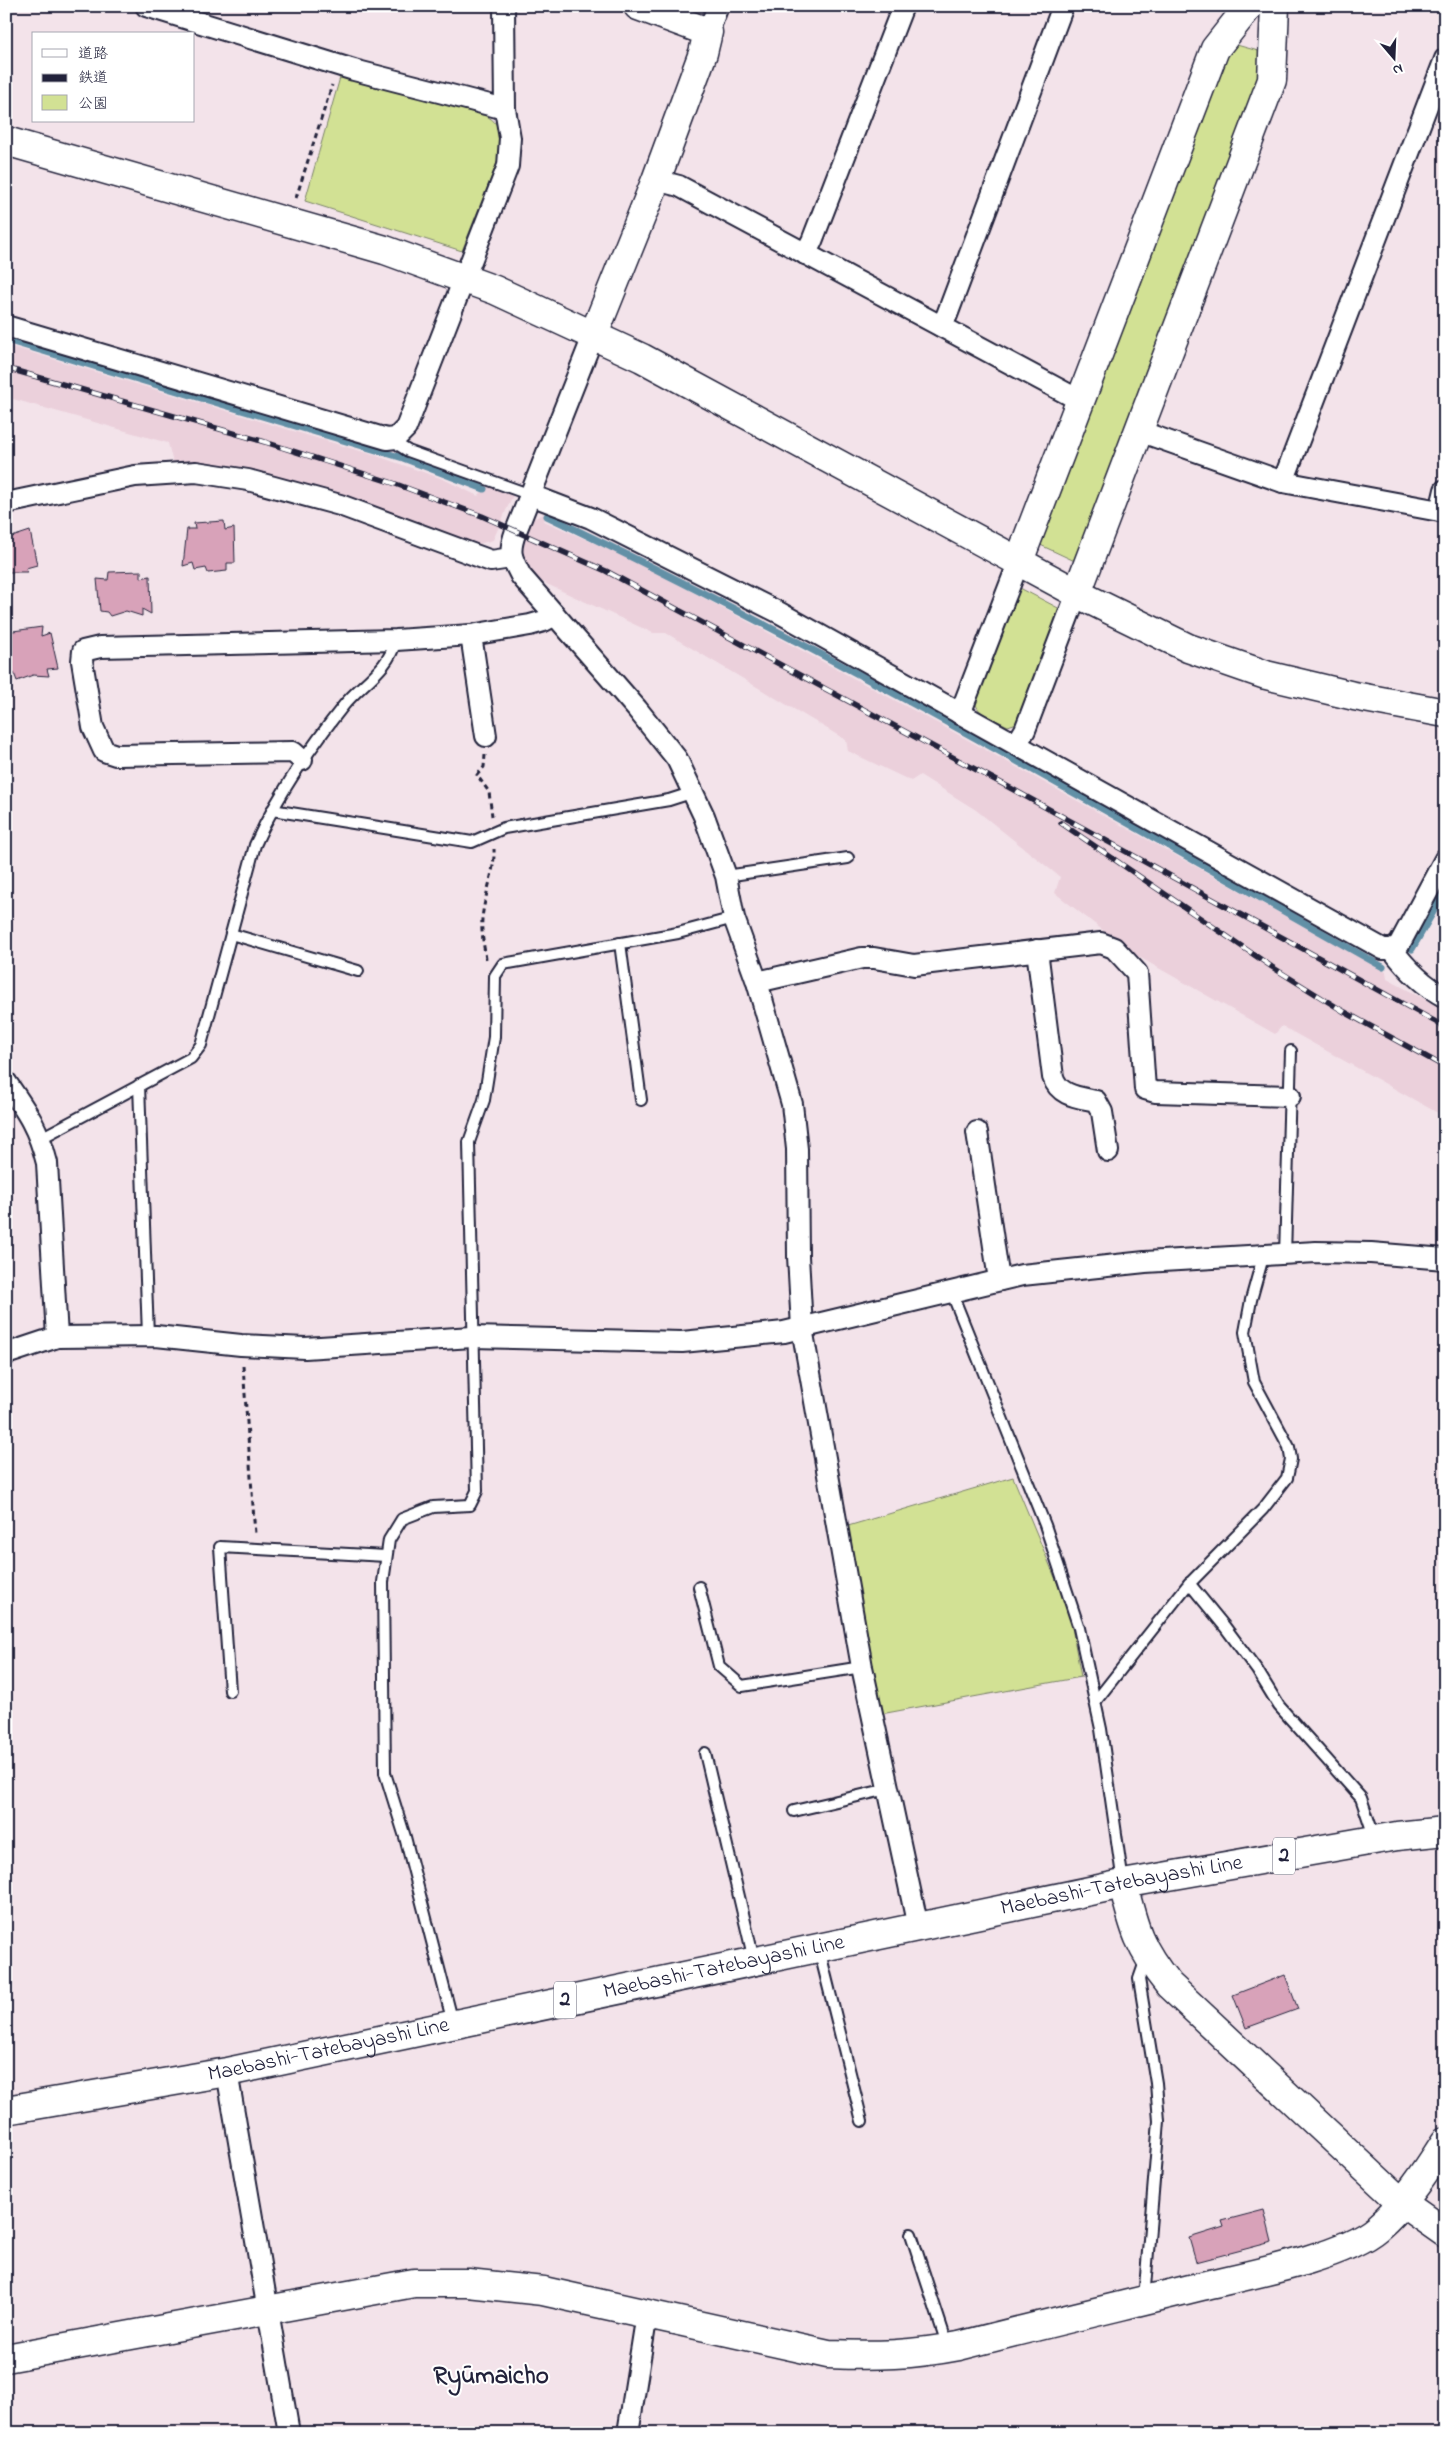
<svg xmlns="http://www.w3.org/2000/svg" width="1451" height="2439" font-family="'Indie Flower','Klee One',sans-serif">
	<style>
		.built { fill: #ebd0db }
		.green { fill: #d2e194; stroke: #7a8268 }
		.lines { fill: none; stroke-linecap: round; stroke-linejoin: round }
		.stream { stroke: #6290a6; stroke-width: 7 }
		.building { fill: #d8a2b9; stroke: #22223b }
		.lane-casing { stroke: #22223b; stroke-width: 14 }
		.street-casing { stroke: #22223b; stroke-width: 24 }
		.secondary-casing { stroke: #22223b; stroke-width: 31 }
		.primary-casing { stroke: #22223b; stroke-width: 31 }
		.path { stroke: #22223b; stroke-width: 3; stroke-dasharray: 5 4; stroke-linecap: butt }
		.lane { stroke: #fff; stroke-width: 10 }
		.street { stroke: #fff; stroke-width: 20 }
		.secondary { stroke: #fff; stroke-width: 28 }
		.primary { stroke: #fff; stroke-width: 28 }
		.rail-casing { stroke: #22223b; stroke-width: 5.5 }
		.rail { stroke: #fff; stroke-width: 4; stroke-dasharray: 11; stroke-linecap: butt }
		.labels { text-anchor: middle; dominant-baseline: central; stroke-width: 4; stroke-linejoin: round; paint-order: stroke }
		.shield { fill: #fff; stroke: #646476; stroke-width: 1 }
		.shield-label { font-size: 21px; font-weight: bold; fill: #22223b }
		.street-label { font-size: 22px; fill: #22223b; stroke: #fff }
		.quarter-label { font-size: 25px; font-weight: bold; fill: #22223b; stroke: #fff }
	</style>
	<rect width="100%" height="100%" fill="#f3e3ea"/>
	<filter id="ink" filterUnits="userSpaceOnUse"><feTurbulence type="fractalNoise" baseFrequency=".02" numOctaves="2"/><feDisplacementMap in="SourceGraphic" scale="10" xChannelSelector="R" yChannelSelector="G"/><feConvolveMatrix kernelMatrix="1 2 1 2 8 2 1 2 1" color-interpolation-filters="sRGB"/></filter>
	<g filter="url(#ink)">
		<!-- built -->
		<g class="built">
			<path d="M6,345L377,456L443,479L478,496L487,486L513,495L493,540L475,545L287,479L227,465L173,463L168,443L6,397Z"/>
			<path d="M547,512L544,521L635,561L939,724L1386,972L1387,979L1445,1010V1117L1282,1026L1275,1034L1132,953L1055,893L1060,877L976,810L920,775L911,781L848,751L846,740L666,633H653L538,580L527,569L519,554L533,519Z"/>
		</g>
		<!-- green -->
		<g class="green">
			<path d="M1233,44L1262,52L1263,77L1081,564L1034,542L1209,84Z"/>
			<path d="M341,74L486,116C504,124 502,144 498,160L462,251L305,201Z"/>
			<path d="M1018,587L1062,610L1017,723L1008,726C995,719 975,715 975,699Z"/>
			<path d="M1013,1477L1069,1611L1081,1677L881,1714L848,1526Z"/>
		</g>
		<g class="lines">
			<!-- stream -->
			<g class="stream">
				<path d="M6,340L403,458L484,489"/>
				<path d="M547,516C833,652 1107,812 1383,967"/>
				<path d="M1412,949L1445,891"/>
			</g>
		</g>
		<!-- building -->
		<g class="building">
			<path d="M224,521L225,530L234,528L235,563H227V571L208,573L206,568L195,570L193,563L183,566L187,529H195L194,523Z"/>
			<path d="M30,531L37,565L26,568L27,572H6V539Z"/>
			<path d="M141,571V578L150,576L151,614L142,609V616L126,611L110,616L107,612L100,611L97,579L108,580L109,572Z"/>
			<path d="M42,627L41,636L50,633L58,668L47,669L49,676L33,675L17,681L14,673L6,675V632Z"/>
			<path d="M1285,1975L1298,2009L1246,2028L1233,1995Z"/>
			<path d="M1264,2210L1272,2242L1196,2262L1189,2238L1224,2227L1222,2221Z"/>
		</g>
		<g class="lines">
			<!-- lane casing -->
			<g class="lane-casing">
				<g id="lane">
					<path d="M396,438L400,446L408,451L531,495"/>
					<path d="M272,810L472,842L504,828L669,800L694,792"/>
					<path d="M726,876L848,858"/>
					<path d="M231,934L358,971"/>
					<path d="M620,943L641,1100"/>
					<path d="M139,1085L148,1336"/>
					<path d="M41,1138L191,1058L201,1045L255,845C278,794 309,749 344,705C362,683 389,669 396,640"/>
					<path d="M1285,1255L1291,1051"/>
					<path d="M951,1291L1045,1525L1079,1628L1101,1729L1123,1883"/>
					<path d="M1189,1583L1225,1627L1257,1670L1279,1706L1361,1798L1375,1839"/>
					<path d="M699,1587L719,1666L742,1686L862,1667"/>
					<path d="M230,1691L220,1547L386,1556"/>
					<path d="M1095,1702L1186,1587L1263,1509L1287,1478L1291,1459L1289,1447L1254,1382L1245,1332L1251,1300L1263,1257"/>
					<path d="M705,1753L754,1960"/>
					<path d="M794,1811L888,1789"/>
					<path d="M819,1949L862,2121"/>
					<path d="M453,2023L405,1837L385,1773L383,1582L389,1540L402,1519L433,1507L470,1505L477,1491L469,1142L484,1100L494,1037L495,976L503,964L678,933L734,918"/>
					<path d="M911,2234L948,2347"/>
					<path d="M1144,2299L1159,2121L1156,2083L1139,1979L1146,1959"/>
				</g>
			</g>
			<!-- street casing -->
			<g class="street-casing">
				<g id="street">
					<path d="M146,6L354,70L505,109"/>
					<path d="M708,32L718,6"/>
					<path d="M656,180L679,186L1079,400"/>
					<path d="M805,254L812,241L903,6"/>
					<path d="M6,326L387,439L396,438L406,428L508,166L510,138L505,109L504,6"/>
					<path d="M941,326L947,315L1063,6"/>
					<path d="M594,334L516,531C508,552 511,557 521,576L637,709L677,759L704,816L726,876L734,918L757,982L792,1104L797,1149L798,1256L802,1328L862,1667L918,1927"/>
					<path d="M1139,431L1283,482L1445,512"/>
					<path d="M1283,482L1445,59"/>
					<path d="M531,495L591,518L780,613L1383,949H1392L1399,945L1445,859"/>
					<path d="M6,503L135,476L196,472L248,480L340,505L491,561L511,558"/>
					<path d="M1440,511L1445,490"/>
					<path d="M471,635L486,736"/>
					<path d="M960,714L1019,561"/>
					<path d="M1017,743L1025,730L1077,593"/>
					<path d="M302,760L293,752L116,755L104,751L93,727L82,661L83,651L100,647L396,640L471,635L530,625L544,621L555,615"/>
					<path d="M1392,949C1406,968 1424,986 1445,997"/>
					<path d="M1037,950L1053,1077C1059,1096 1078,1097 1096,1101L1102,1112L1108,1151"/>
					<path d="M757,982L862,958H874L914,965L1101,943L1114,948L1137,973L1145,1089L1155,1092L1290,1096"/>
					<path d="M6,1082C27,1112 38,1127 47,1163L57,1337"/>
					<path d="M977,1132L999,1280"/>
					<path d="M6,1354L57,1337L156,1336L241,1345L305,1348L472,1337L682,1342L784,1332L1022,1275L1145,1262L1316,1252L1371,1253L1445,1259"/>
					<path d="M227,2072L289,2433"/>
					<path d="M628,2433L647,2314"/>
				</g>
			</g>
			<!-- secondary casing -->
			<g class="secondary-casing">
				<g id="secondary">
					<path d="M6,141L385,250L495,290L642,358L1086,598L1188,648L1266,675L1354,696L1445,713"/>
					<path d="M594,334L656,180L703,53L708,32L638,6"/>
					<path d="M1019,561L1215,49L1249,6"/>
					<path d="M1077,593L1272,80L1275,6"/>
					<path d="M1123,1884C1134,1929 1139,1948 1169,1985L1401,2202L1445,2233"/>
					<path d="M6,2358L414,2283H468L543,2291L828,2354C876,2356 912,2355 959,2346C1040,2325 1121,2306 1202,2286C1248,2275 1343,2257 1377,2228C1404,2205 1426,2172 1445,2142"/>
				</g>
			</g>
			<!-- primary casing -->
			<g class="primary-casing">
				<g id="primary">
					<path id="s1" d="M6,2110L227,2072L1123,1884L1397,1836L1445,1831"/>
				</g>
			</g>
			<!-- path -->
			<g class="path">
				<path d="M296,198L332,85"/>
				<path d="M485,755L484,767L477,775L489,792L492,816"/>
				<path d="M486,959C484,946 481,933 482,919C484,896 495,873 494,849"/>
				<path d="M243,1366L255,1534"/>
			</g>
			<!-- lane -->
			<use href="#lane" class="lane"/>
			<!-- street -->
			<use href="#street" class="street"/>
			<!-- secondary -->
			<use href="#secondary" class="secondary"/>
			<!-- primary -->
			<use href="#primary" class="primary"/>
			<!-- rail casing -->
			<g class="rail-casing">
				<g id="rail">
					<path d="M6,368L265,442L393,483L482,516L606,571L1014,790L1445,1027"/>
					<path d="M1061,823L1272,967L1343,1011L1445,1067"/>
				</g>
			</g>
			<!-- rail -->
			<use href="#rail" class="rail"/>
		</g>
	</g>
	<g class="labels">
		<!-- shield labels -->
		<g class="shield">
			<rect x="1273" y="1837.5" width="22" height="37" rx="4"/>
			<rect x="554" y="1981.5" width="22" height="37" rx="4"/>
		</g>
		<g class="shield-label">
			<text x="1284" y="1856">2</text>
			<text x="565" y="2000">2</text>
		</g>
		<!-- street labels -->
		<g class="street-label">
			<text stroke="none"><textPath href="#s1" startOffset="1138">Maebashi-Tatebayashi Line</textPath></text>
			<text stroke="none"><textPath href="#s1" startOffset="732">Maebashi-Tatebayashi Line</textPath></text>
			<text stroke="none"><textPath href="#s1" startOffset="328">Maebashi-Tatebayashi Line</textPath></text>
		</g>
		<!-- quarter labels -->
		<g class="quarter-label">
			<text x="491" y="2377">Ryūmaicho</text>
		</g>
	</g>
	<!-- margin -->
	<rect width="1451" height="2439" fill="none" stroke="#fff" stroke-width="25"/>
	<rect x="12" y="12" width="1426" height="2414" fill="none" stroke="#22223b" stroke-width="2" filter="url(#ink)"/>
	<!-- legend -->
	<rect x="32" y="32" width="162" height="90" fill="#ffffff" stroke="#a7a7b1"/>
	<rect x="42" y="49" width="25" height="8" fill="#ffffff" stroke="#a7a7b1"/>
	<text x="78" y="58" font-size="15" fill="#22223b">道路</text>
	<rect x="42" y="74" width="25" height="8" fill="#22223b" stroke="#a7a7b1"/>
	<text x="78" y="82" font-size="15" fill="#22223b">鉄道</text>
	<rect x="42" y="95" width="25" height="15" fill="#d2e194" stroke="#a7a7b1"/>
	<text x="78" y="108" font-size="15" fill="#22223b">公園</text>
	<!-- north arrow -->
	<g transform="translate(1394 58) rotate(161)" stroke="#ffffff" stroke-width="4" paint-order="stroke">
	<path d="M0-4L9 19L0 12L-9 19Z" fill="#22223b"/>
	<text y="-8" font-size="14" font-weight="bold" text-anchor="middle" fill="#22223b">N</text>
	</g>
</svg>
